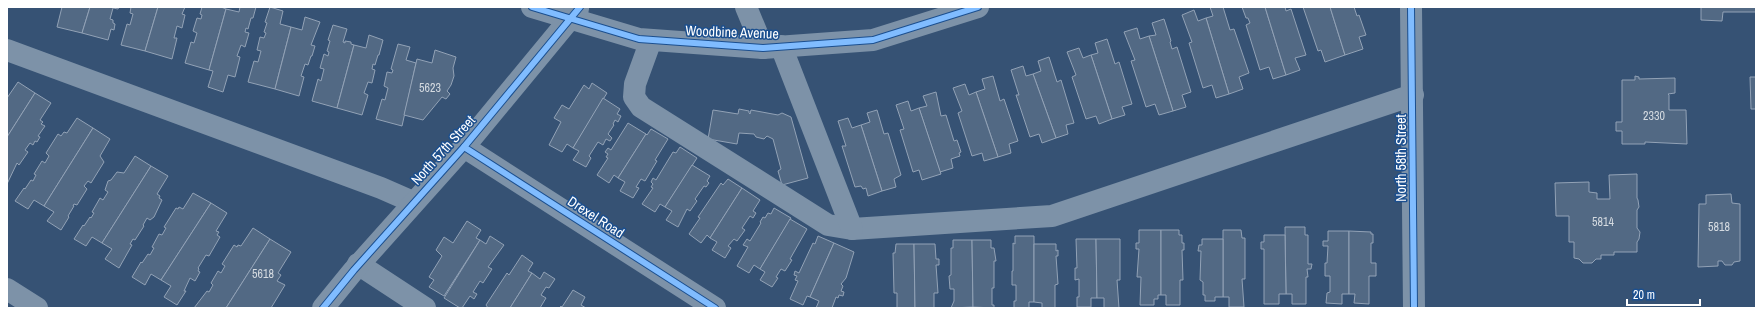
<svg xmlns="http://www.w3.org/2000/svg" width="1763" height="315" font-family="'Archivo Narrow',sans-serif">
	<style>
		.building { fill: #526984; stroke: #92a2b6 }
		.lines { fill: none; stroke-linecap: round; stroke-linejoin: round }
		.minor { stroke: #7d92a8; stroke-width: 22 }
		.cycleway-casing { stroke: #1b4f8f; stroke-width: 8 }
		.cycleway { stroke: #80bcff; stroke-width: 6 }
		.labels { text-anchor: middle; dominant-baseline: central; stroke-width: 3; stroke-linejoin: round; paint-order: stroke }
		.number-label { font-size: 12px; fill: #d4dae0 }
		.street-label { font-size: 14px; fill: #fff; stroke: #1b4f8f }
	</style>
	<rect width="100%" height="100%" fill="#365274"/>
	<!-- building -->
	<g class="building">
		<path d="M62,7H90L82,33L57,27Z"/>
		<path d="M90,7H119L118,9L113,8L110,19L113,20V23L115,24L114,30L111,29L108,40L82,33Z"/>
		<path d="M131,7H158L145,51L121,45L127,24L130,25L133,14L130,13Z"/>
		<path d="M158,7H185L182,14L185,15L182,28L177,26L174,38H177L172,59L145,51Z"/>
		<path d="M202,7H221L226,9L209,70L185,63L191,42L194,43L197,33L193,31L197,18L201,19L202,15L200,14Z"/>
		<path d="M240,7H256L253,18H251L248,29L246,28L245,32L249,33L245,47L241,45L237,56L240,57L235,77L228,75L223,92L208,87L213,71L209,70L226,9L239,12Z"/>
		<path d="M270,7L283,11L280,24L291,27L275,89L248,82L254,61L258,62L261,51L257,50L260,37L264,38L266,33L264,32L267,23L265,22Z"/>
		<path d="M1210,7H1223L1230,30L1234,29L1249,73L1239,77L1243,89L1229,94L1206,18L1213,16Z"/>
		<path d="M1242,7H1265L1286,75L1273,79L1269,67L1260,70L1246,25L1250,23L1248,18H1246Z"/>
		<path d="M1265,7H1285L1286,11L1291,9L1306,55L1295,58L1300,70L1286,75Z"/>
		<path d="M1303,7H1330L1345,55L1325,62L1321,50L1318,51Z"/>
		<path d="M1330,7H1354L1357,16L1359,15L1366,35L1359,37L1363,49L1345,55Z"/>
		<path d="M1701,7H1756V12H1723L1722,21L1701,20Z"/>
		<path d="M1194,10L1198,21L1206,18L1229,94L1216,98L1212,85L1203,88L1189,43L1192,42L1182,15Z"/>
		<path d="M305,17L320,22L311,45L315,46L312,56H311L308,65L305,64L301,76L304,77L299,96L275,89L291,27L302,30Z"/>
		<path d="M1164,19L1171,41L1170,42L1172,49L1177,47L1191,92L1182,95L1186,107L1173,111L1149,36L1156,35L1152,23Z"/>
		<path d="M333,25L347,29L343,42L345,43V41L351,42V44L354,45L337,108L312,101L318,79L321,81L324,69L320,68L324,54L328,56L329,52L327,51L330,41L328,40Z"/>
		<path d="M1137,28L1140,39L1149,36L1173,111L1159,115L1155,104L1146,107L1131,61L1135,60L1124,32Z"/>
		<path d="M369,35L383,40L379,55H378L375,65L373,64L372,69L375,70L372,83L368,82L364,93L368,95L362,115L337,108L354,45L366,48Z"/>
		<path d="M1107,39L1115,64L1119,62L1132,104L1122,107L1125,115L1112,119L1091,55L1098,53L1095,43Z"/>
		<path d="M398,44L410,47L406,60L416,63L402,126L376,119L382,99L385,100L388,88L384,86L387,72L392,73L393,70L391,69Z"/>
		<path d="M1079,48L1083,58L1091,55L1112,119L1099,124L1096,116L1086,119L1072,77L1076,75L1067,52Z"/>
		<path d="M435,50L456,57L453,68L454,76L451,85L447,91L450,94L446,99L442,97L423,120L404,115L417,59L432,63Z"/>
		<path d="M1049,57L1057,82L1061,80L1074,123L1066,125L1068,134L1056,138L1033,74L1041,71L1038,61Z"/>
		<path d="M1023,66L1026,76L1033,74L1056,138L1042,143L1039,134L1030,137L1016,95H1019L1011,70Z"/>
		<path d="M993,76L1000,101L1004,99L1018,141L1009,144L1011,153L998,157L976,92L985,89L982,79Z"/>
		<path d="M1635,76L1639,77V79L1675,78V93L1668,94L1669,95V110H1686L1687,144L1645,142V144H1622V131H1616V122H1622V80H1635Z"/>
		<path d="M1750,77H1756V109H1751Z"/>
		<path d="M18,82L35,93L7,137V98Z"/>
		<path d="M592,83L607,93L573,148L567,144L562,152L549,145L561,122L554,118L562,105L569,109L584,85L589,89Z"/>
		<path d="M965,84L969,95L976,92L998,157L984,161L982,153L972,156L958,113L962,111L953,88Z"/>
		<path d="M936,92L941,116L946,115L954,141L957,140L961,152L959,153L960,156L951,159L953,168L940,172L919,108L927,106L923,96Z"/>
		<path d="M35,93L51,103L40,120L43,122L41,124L45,126L38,136L40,137L37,142L35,141L33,145L30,143L25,150L28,152L19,165L17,163L7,184V137Z"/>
		<path d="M603,98L620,109L617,114L621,116L618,122L615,120L613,124L614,125L608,134L612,138L610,141L606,139L603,145L598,142L589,156L591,158L586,167L573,160L579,151L573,148Z"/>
		<path d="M908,101L911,111L919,108L941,174L922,180L919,170L913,172L900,130L904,129L896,105Z"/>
		<path d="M739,109L749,111V113L750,114L751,110L778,115L782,113L791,117L808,178L782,185L778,171L781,169L773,139L767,136L764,139L756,137L754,134L739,133L737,144L708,139L713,110L738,114Z"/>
		<path d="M877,110L884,134L888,133L901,175L894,179L896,187L882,191L861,125L870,122L867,113Z"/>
		<path d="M77,118L93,128L44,206L34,200L28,209L15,201L24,188L25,189L31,180L33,181L36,175L34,174L42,161L45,163L49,156L46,153L58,134L61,136L64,132L67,133Z"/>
		<path d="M848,118L852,128L861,125L882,191L868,196L866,188L863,189L861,186L855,187L842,146H846L838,121Z"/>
		<path d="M628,123L646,134L618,178L614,175L609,183L597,175L608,158L606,157L608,154L605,152L608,148L611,150Z"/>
		<path d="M93,128L110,139L100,156L104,162L91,183L88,181L84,186L87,189L77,205L74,204L73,206H74L68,216L69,217L61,230L47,221L54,212L44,206Z"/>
		<path d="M651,129L668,139L655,160L657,161L645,181L641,179L636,187L639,188L633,198L620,191L625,182L618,178L646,134L647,135Z"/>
		<path d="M680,147L697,158L665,207L660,204L655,212L642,204L653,188L651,187L653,184L651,182L653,178L656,180L673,152L676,153Z"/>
		<path d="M135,156L151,166L102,243L92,237L86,246L74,239L83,225L84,226L90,217L91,218L94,213L92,212L100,198L103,200L108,192L105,190L108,181L111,180L117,172L124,173Z"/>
		<path d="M692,165L710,176L707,181L709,183L706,187L704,186L695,199L697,201L690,211L687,209L678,227L666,220L672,211L665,207Z"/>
		<path d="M151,166L168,176L157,194L160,196L159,198L162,200L154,217L150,220L147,218L143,225L144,226L135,240L133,239L130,244L132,245L119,268L105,259L112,249L102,243Z"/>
		<path d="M1637,174V198L1638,200L1639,207L1637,210V228L1640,232L1639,239L1637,242V252H1614V255H1601V259H1596L1592,263H1583L1579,259L1574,258V242H1569V216H1556L1555,183L1589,182V192L1597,193V199H1610L1609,175Z"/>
		<path d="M728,179L742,188L710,238L707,235L701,243L689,234L700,218L698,217L721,183L723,185Z"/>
		<path d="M742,188L760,200L753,211L756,213L753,218L750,216L742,228L745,230L737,241L734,239L728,246L731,248L725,258L712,250L717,242L710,238Z"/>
		<path d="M193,193L211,203L161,280L151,274L145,285L132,277L141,262L142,263L148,254L150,255L154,248L152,247L159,234L162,235L166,228L164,227L176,208L178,209L179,207L183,209Z"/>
		<path d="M1731,194L1732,203L1740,204V261L1734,262L1732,265H1725L1722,261H1718V266L1698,267L1699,204H1706V195Z"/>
		<path d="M211,203L227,213L216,231L219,232L217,235L220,237L209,256L206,255L198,268L199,269L198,271L200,272L195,281L190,278L184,291H186L177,305L164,297L171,286L161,280Z"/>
		<path d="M774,208L791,218L760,269L754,265L749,273L737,266L748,247L743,245L747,239L750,241L761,223L760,222L763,217L765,218L768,213L771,214Z"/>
		<path d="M790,219L807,229L790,259L792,260L785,271L781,269L776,277L778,278L772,287L760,280L765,272L760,269Z"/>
		<path d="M467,221L481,230L476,238L480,240L444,296L429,287L434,280L429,277L442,256L436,250L444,237L453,243Z"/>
		<path d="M1285,227H1305V235H1308V264H1312L1311,269H1307L1308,277H1306V304H1292V294H1286Z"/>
		<path d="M253,228L270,239L226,308H194L207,291L209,292L213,285L211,283L218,271L221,273L225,266L222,264L234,245L237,247L238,245L241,246Z"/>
		<path d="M1139,230H1161V295H1158V299H1154V305H1140L1141,277H1137L1139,249H1136V243H1139Z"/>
		<path d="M1161,230H1179V235H1182V243H1184V250H1182L1183,280H1180V305H1166V295H1161Z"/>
		<path d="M1223,230H1241L1242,238H1245V279H1242L1244,307H1229V297H1223Z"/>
		<path d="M1328,231H1349V294H1342V304L1326,303L1327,293L1330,292V276H1325V263H1327L1328,246H1323V241H1328Z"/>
		<path d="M1349,231L1371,232V234H1373V243H1371V263H1376V276H1369V304L1354,303L1355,294H1349Z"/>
		<path d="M1264,235H1285L1286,294H1279V304H1264V249H1261V242H1264Z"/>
		<path d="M490,236L504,245L488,267L492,269L483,283L480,281L473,292L477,294L474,299L470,296L462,308H460L444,298L480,240L486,244Z"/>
		<path d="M818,236L834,243L810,297L807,296L803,305L790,299L798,281L795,280L797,276L794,275L795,271L799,273L813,243L815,244Z"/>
		<path d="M1015,236H1034V302H1029V308H1014V301H1016V285H1012V271H1013V243L1015,244Z"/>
		<path d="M270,239L291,252L278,273L281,275L277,281L285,285L271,308H226Z"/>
		<path d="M1076,239H1096L1097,298H1091V307H1077V297H1079V279L1075,280V268H1077Z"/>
		<path d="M1096,239H1120V280H1117L1119,308H1104V298H1097Z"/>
		<path d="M1202,239H1223V297H1215V301H1205V295H1203V282L1200,280L1201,251H1198L1199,245H1202Z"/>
		<path d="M953,240H972L973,307L951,308L954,301V289H950L949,276L951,275V248H953Z"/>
		<path d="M972,240H991V248H994L996,261H994V288H992V305H994V308L973,307Z"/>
		<path d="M834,243L854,252L846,278L841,284L843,286L841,291L844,292L843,296L839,295L838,298L836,297L832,308H816L819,301L810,297Z"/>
		<path d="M896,244H914L915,308H897V293H894L893,253H895Z"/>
		<path d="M914,244H935L936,259H939V265H936L938,293H934V308H915Z"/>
		<path d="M1034,244H1056V251L1058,250V256H1056L1058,284L1055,285V308H1042V303L1034,302Z"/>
		<path d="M522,255L533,263L528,271L532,273L510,308H488L486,305L507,273L509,275Z"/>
		<path d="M544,272L555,279L549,288L546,287L541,295L546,298L540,308H510L532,273L540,279Z"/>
		<path d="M573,290L585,297L581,305L586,308H559L561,306L562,307Z"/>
	</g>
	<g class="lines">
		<!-- minor -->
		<g class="minor">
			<path d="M532,7L639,39L763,48L873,40L978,7"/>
			<path d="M746,7L763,48"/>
			<path d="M1411,7L1414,308"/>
			<path d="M651,40L635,84L634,97L641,107L828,225L852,229L1052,216L1413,95"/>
			<path d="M781,46L852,229"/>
			<path d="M7,50L381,188L413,202"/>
			<path d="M464,147L715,308"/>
			<path d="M358,264L425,308"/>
			<path d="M7,289L37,308"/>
			<path d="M323,308L354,270L464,147L578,9"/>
		</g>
		<!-- cycleway casing -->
		<g class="cycleway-casing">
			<g id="cycleway">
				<path d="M532,7L639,39L763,48L873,40L978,7"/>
				<path d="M1411,7L1414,308"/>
				<path d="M464,147L715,308"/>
				<path d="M323,308L354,270L464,147L580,7"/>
			</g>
		</g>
		<!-- cycleway -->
		<use href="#cycleway" class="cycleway"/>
	</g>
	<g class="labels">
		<!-- number labels -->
		<g class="number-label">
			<text x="430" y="88">5623</text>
			<text x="1654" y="116">2330</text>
			<text x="1603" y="222">5814</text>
			<text x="1719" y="227">5818</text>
			<text x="263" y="274">5618</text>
		</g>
		<!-- street labels -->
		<g class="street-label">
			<text transform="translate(732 32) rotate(2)">Woodbine Avenue</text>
			<text transform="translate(443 150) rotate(-48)">North 57th Street</text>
			<text transform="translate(1401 158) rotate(-90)">North 58th Street</text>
			<text transform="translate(596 217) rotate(33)">Drexel Road</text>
		</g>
	</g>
	<!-- border -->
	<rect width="1763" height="315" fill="none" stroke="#ffffff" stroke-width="16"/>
	<!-- scale -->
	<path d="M1627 299v6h73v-6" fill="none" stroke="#ffffff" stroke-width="2"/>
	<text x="1633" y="299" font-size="12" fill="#ffffff" stroke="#1b4f8f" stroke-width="3" paint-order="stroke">20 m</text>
</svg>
